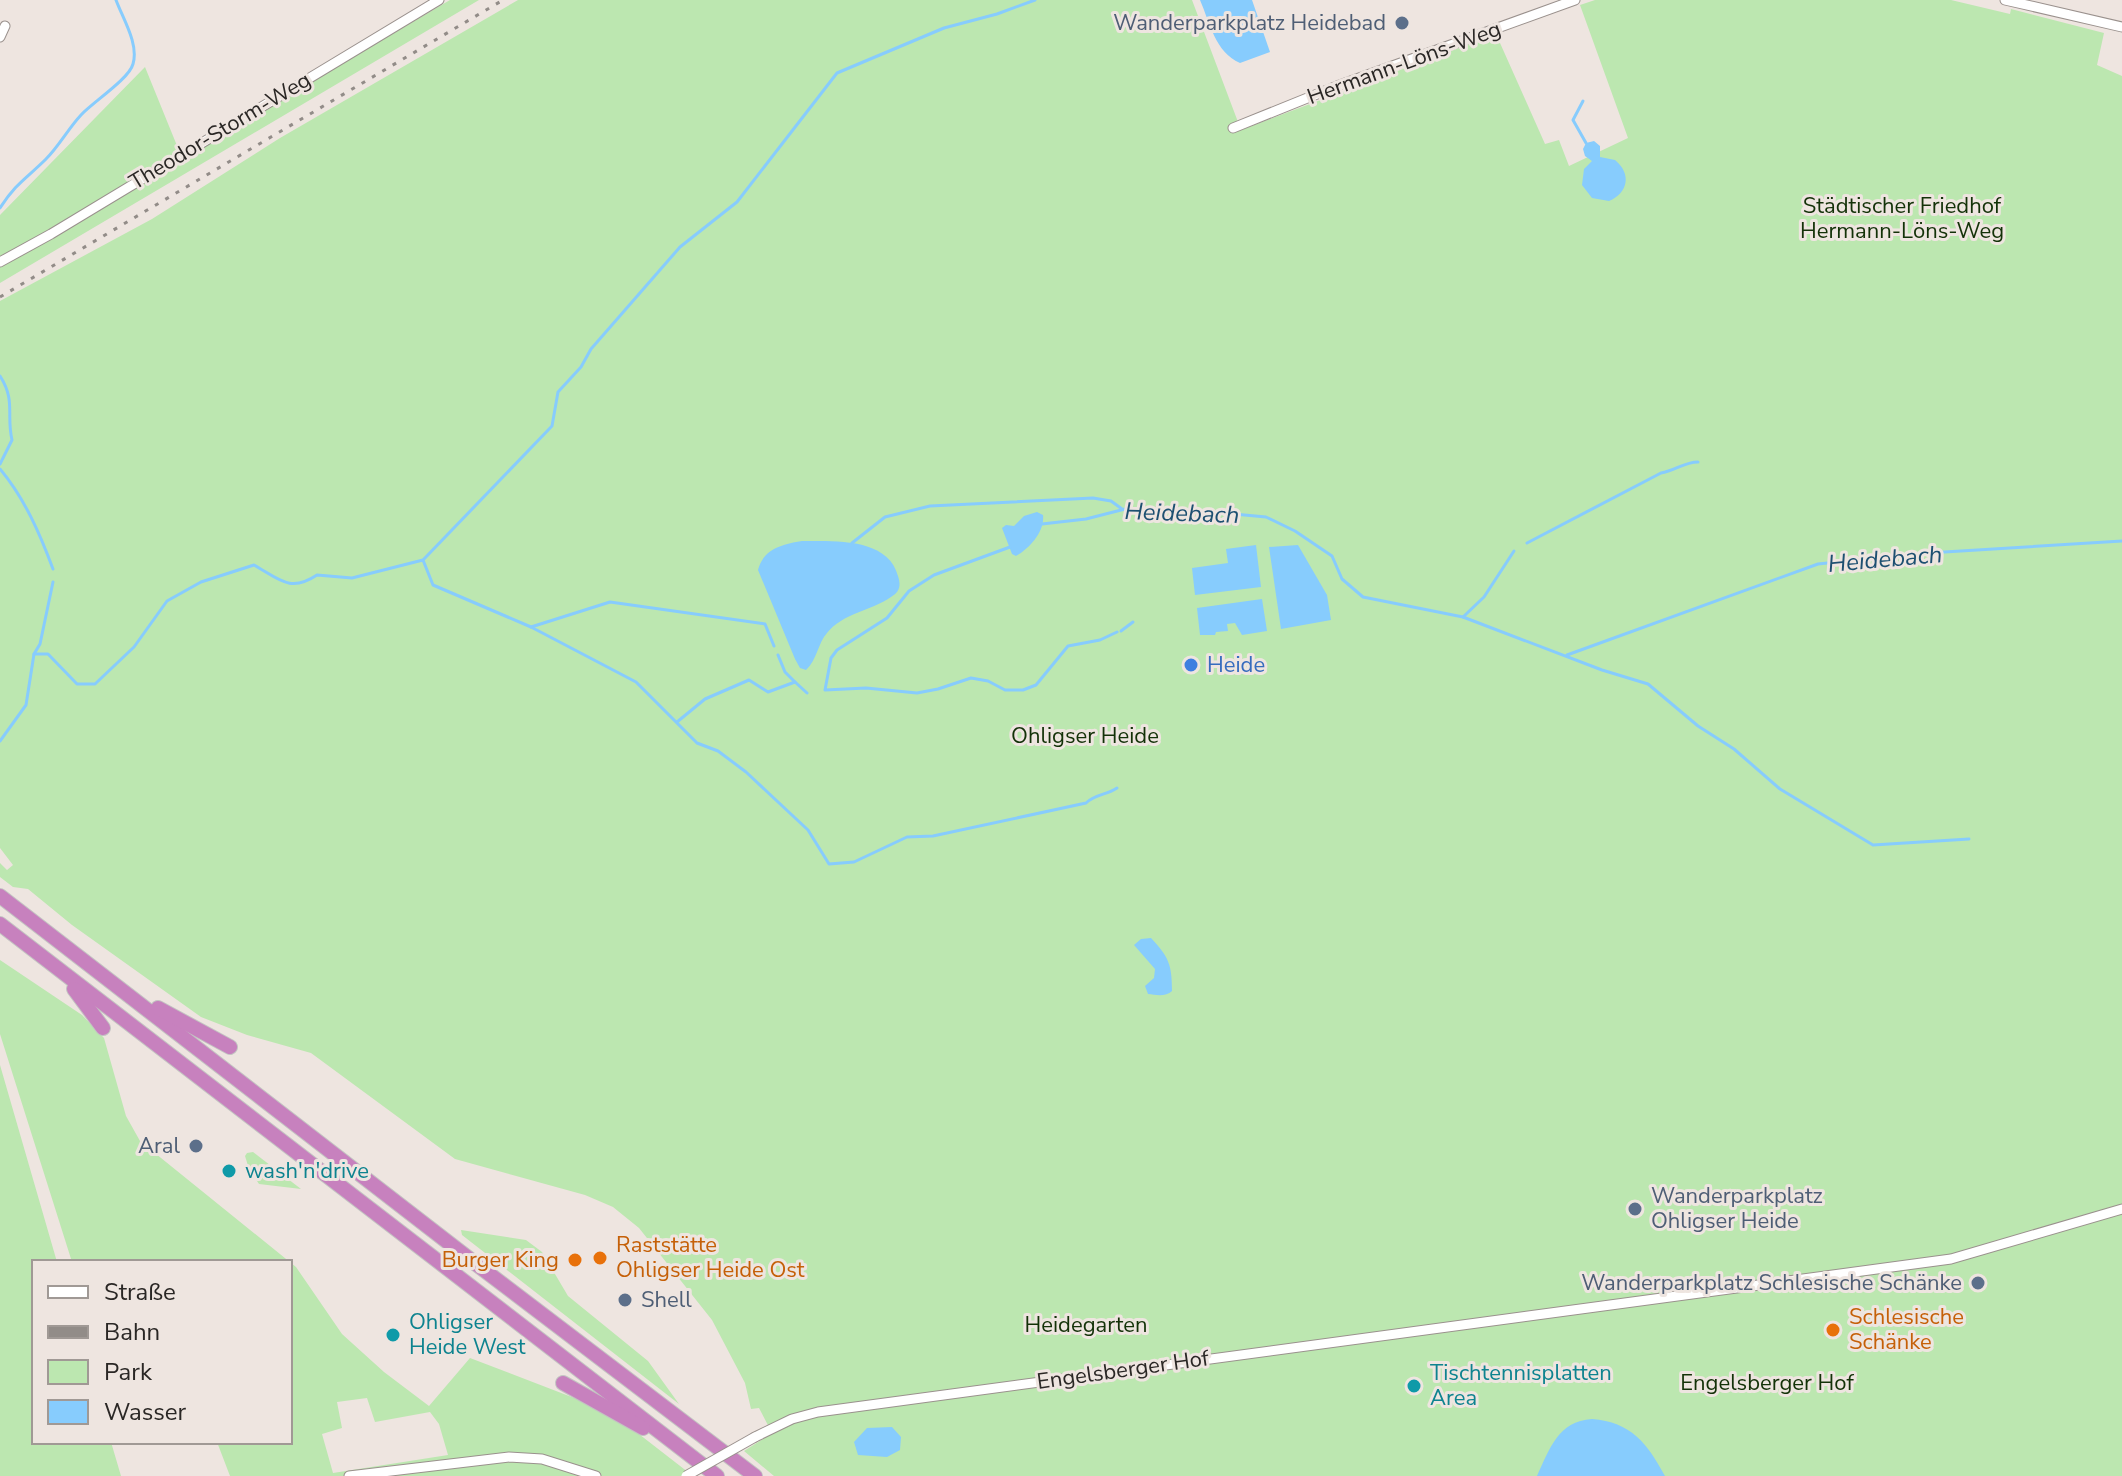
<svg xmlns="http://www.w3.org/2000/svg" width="2122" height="1476" font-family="'Nunito Sans',sans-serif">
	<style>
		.green { fill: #bce7b0; fill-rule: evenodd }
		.water { fill: #87ccfd }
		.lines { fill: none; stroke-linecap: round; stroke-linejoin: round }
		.stream { stroke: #87ccfd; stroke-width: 3 }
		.minor-casing { stroke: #9a918d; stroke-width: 11 }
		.highway-casing { stroke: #c3c3c2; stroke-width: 16 }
		.minor { stroke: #fff; stroke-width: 9 }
		.highway { stroke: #c781be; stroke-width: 14 }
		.rail { stroke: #928c88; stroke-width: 3; stroke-dasharray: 4 8; stroke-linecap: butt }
		.minor-bridge-casing { stroke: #9a918d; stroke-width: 11; stroke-linecap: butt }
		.minor-bridge { stroke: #fff; stroke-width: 9 }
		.service-dot { fill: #5c6f8a; stroke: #eee5e0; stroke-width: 3 }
		.shop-dot { fill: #3f7fe0; stroke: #eee5e0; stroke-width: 3 }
		.culture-dot { fill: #0f9aa8; stroke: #eee5e0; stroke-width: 3 }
		.food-dot { fill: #e8710a; stroke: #eee5e0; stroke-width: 3 }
		.labels { text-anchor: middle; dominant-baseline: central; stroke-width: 6; stroke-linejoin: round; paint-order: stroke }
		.service-label { font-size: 22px; fill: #4e5e75; stroke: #eee5e0; text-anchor: end }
		.street-label { font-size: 22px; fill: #2a2725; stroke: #eee5e0 }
		.park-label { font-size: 22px; fill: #133208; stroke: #eee5e0 }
		.shop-label { font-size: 22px; fill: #366cbe; stroke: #eee5e0; text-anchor: start }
		.culture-label { font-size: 22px; fill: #0d838f; stroke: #eee5e0; text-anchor: start }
		.food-label { font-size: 22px; fill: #c56008; stroke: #eee5e0; text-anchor: start }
		.water-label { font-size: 24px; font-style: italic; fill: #1d5071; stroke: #eee5e0 }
	</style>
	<rect width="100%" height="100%" fill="#eee5e0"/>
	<!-- green -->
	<g class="green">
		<path d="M450,0H479L0,283V215L145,67L182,158Z"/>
		<path d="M518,0H1192L1241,130L1496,34L1545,144L1559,140L1569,166L1628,138L1580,5L1595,0H1951L2010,14L2011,9L2104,33L2097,65L2122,76V1476H774L744,1451L772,1433L759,1408L751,1409L745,1383L712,1320L639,1228L613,1207L585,1195L455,1159L311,1053L247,1035L201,1017L72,925L28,889L13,887L0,877V863L7,870L13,865L0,848V301L152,219L280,138Z"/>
		<path d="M0,960L82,1015L104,1038L126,1116L140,1141L296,1267L342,1334L384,1372L429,1406L470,1358L582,1401L626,1424L693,1476H230L217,1442H290V1262H72L0,1034ZM367,1398L375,1422L430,1412L439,1424L448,1455L333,1473L322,1434L342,1428L337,1402Z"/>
		<path d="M0,1065L57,1262H34V1442H111L121,1476H0Z"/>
		<path d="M253,1152L301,1189L259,1184L249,1169L245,1156L247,1153Z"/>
		<path d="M461,1230L526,1240L542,1252L568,1296L648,1361L679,1404L462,1235Z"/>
	</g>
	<!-- water -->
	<g class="water">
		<path d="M1200,0H1252L1270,52L1240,63C1215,52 1210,23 1200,0Z"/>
		<path d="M1594,141L1600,146V157L1615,160C1632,174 1628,193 1609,201L1592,198L1582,185L1584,169L1592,161L1585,156L1583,149L1586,143Z"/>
		<path d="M1037,512L1043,515C1045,531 1030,548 1016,556L1012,554L1002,528L1006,525L1014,526L1024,516Z"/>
		<path d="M802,541C833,541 888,537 898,576C901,585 900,592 891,597C871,611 843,613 827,633C818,643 817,660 806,670L800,668L795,659L758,570C763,549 783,544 802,541Z"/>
		<path d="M1256,545L1261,587L1195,595L1192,568L1228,563L1226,549Z"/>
		<path d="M1298,545L1327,595L1331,620L1281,629L1269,547Z"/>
		<path d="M1262,599L1267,631L1242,635L1235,623L1227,624L1228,631L1216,632L1215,635H1200L1197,608Z"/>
		<path d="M1151,938C1169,957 1172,965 1172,991C1166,997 1156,995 1148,994L1145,986L1154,978L1155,969L1134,945L1141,939Z"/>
		<path d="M1592,1419C1631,1422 1647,1443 1665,1476H1537C1549,1450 1558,1421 1592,1419Z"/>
		<path d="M892,1427L901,1437L900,1450L887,1457L858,1455L854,1442L867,1428Z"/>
	</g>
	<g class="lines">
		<!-- stream -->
		<g class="stream">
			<path d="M1583,101L1573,120L1586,143"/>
			<path d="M0,208C16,183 27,178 46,159C59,146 68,129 81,115C93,102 129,79 133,64C139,44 123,19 116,0"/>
			<path d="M0,376C16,401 6,414 12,440L0,464"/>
			<path d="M0,469C25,499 40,534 53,569"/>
			<path d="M1042,524L1086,519L1125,509H1180L1266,517L1295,531L1332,556L1342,579L1363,597L1463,617L1602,670L1648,684L1698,726L1734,749L1780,789L1873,845L1969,839"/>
			<path d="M852,543L885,517L930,506L1093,498L1111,501L1122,509"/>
			<path d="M1527,543L1661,473C1675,471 1684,462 1698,462"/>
			<path d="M1010,547L934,575L909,591L887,618L837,650L831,658L825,690L866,688L917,693L938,689L971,678L988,681L1005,690H1023L1036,685L1068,646L1100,640L1117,632"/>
			<path d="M424,559L552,426L558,392L581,367L591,349L680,247L737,202L837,73L944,28L997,14L1035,0"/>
			<path d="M1463,617L1484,597L1514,551"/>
			<path d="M531,627L610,602L765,624L774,646"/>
			<path d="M1121,631L1133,622"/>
			<path d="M34,654H48L77,684H95L134,647L167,601L201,582L254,565C279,579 290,593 317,575L352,578L423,560L433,585L531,627L636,682L697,743L718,751L746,772L808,830L829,864L854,862L907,837L933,836L1086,803C1095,794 1107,795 1117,788"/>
			<path d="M778,655L785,672L795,682"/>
			<path d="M1567,655L1818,564L1912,554L2122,541"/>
			<path d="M677,722L705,699L749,680L768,692L795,682L807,693"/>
			<path d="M0,741L26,705L34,654L40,644L53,582"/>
		</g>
		<!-- minor casing -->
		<g class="minor-casing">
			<g id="minor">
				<path d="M2005,0L2122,27"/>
				<path d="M0,37L5,26"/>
				<path d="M1233,128L1337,86L1575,0"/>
				<path d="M0,262L51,234L439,0"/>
				<path d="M755,1437L792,1419L818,1412L1951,1259L2122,1209"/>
				<path d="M349,1476L509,1457L542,1459L596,1476"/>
			</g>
		</g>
		<!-- highway casing -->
		<g class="highway-casing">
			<g id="highway">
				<path d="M0,896L480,1267L755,1476"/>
				<path d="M0,924L717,1476"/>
				<path d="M74,989L103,1028"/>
				<path d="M158,1008L230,1047"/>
				<path d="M563,1383L643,1428"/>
			</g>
		</g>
		<!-- minor -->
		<use href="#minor" class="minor"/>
		<!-- highway -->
		<use href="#highway" class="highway"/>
		<!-- rail -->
		<path class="rail" d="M0,297L503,0"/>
		<!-- minor-bridge casing -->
		<g class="minor-bridge-casing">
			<path id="minor-bridge" d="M686,1476L755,1437"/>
		</g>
		<!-- minor-bridge -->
		<use href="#minor-bridge" class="minor-bridge"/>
	</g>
	<!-- markers -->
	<g class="service-dot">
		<circle cx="1402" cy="23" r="8"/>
		<circle cx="196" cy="1146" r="8"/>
		<circle cx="1635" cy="1209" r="8"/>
		<circle cx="1978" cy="1283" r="8"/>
		<circle cx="625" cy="1300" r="8"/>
	</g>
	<circle class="shop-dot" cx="1191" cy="665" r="8"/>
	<g class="culture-dot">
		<circle cx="229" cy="1171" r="8"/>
		<circle cx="393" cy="1335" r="8"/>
		<circle cx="1414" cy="1386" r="8"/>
	</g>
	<g class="food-dot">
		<circle cx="600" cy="1258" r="8"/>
		<circle cx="575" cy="1260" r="8"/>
		<circle cx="1833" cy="1330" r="8"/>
	</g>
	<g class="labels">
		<!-- service labels -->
		<g class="service-label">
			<text x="1386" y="23">Wanderparkplatz Heidebad</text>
			<text x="180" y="1146">Aral</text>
			<text x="1651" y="1196" text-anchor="start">Wanderparkplatz<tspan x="1651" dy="25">Ohligser Heide</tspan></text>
			<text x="1962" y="1283">Wanderparkplatz Schlesische Schänke</text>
			<text x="641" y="1300" text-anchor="start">Shell</text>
		</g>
		<!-- street labels -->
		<g class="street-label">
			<text transform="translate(1404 63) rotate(-20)">Hermann-Löns-Weg</text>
			<text transform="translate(220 131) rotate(-31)">Theodor-Storm-Weg</text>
			<text transform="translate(1123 1370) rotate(-8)">Engelsberger Hof</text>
		</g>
		<!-- park labels -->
		<g class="park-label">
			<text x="1902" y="206">Städtischer Friedhof<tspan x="1902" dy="25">Hermann-Löns-Weg</tspan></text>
			<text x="1085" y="736">Ohligser Heide</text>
			<text x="1086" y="1325">Heidegarten</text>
			<text x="1767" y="1383">Engelsberger Hof</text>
		</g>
		<!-- shop labels -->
		<g class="shop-label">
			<text x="1207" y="665">Heide</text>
		</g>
		<!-- culture labels -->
		<g class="culture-label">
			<text x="245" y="1171">wash'n'drive</text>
			<text x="409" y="1322">Ohligser<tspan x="409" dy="25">Heide West</tspan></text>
			<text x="1430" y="1373">Tischtennisplatten<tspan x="1430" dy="25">Area</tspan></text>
		</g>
		<!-- food labels -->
		<g class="food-label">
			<text x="616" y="1245">Raststätte<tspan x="616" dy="25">Ohligser Heide Ost</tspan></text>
			<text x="559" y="1260" text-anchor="end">Burger King</text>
			<text x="1849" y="1317">Schlesische<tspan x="1849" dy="25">Schänke</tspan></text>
		</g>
		<!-- water labels -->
		<g class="water-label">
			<text transform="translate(1182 513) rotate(2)">Heidebach</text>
			<text transform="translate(1885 559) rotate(-5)">Heidebach</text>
		</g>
	</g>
	<!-- legend -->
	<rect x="32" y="1260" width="260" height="184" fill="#eee5e0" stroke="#a09995" stroke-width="2"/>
	<rect x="48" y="1286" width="40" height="12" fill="#ffffff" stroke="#a09995" stroke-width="2"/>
	<text x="104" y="1300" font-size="24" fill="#2a2725">Straße</text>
	<rect x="48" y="1326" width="40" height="12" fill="#928c88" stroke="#a09995" stroke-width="2"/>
	<text x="104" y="1340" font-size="24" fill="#2a2725">Bahn</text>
	<rect x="48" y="1360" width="40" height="24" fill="#bce7b0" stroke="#a09995" stroke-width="2"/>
	<text x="104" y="1380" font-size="24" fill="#2a2725">Park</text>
	<rect x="48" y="1400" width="40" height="24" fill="#87ccfd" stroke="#a09995" stroke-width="2"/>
	<text x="104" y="1420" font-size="24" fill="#2a2725">Wasser</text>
</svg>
